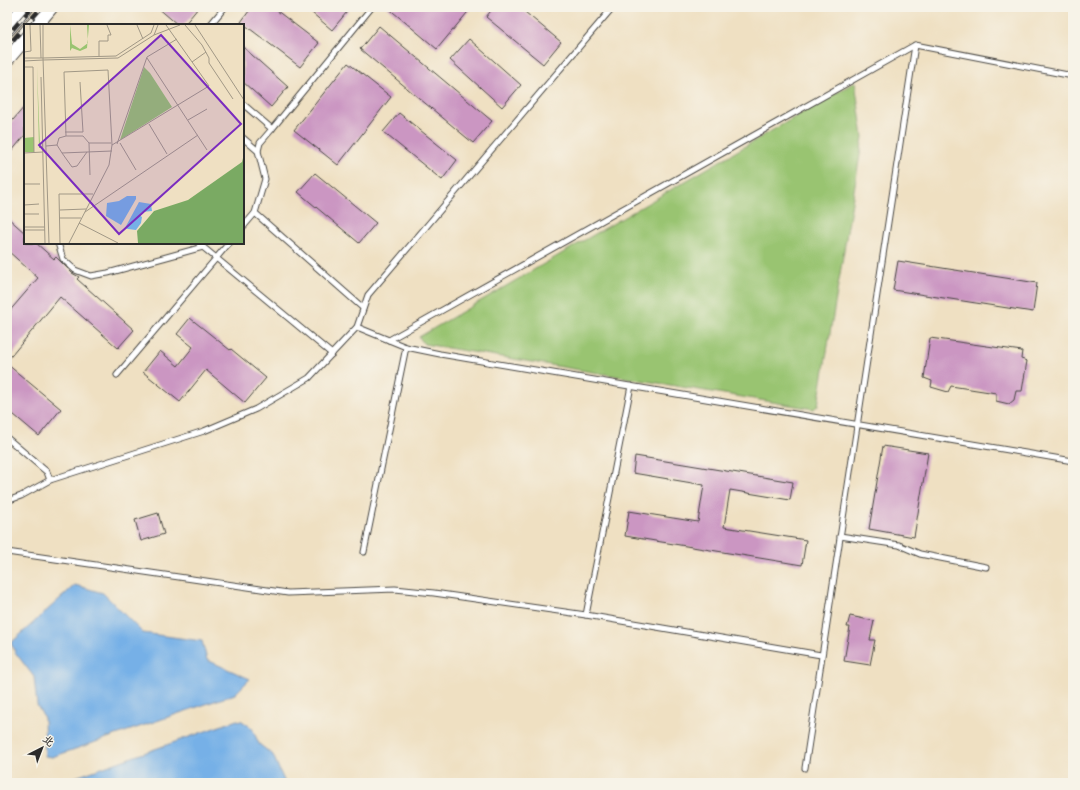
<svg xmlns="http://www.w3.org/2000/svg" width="1080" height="790" font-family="'Indie Flower','LXGW WenKai TC',sans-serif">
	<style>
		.green { fill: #99c471; stroke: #62784e }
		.water { fill: #76b0e7; stroke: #506e89 }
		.building { fill: #cb96c2 }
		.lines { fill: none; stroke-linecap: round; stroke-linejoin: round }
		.service-casing { stroke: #484642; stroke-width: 7 }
		.primary-casing { stroke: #484642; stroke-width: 17 }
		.service { stroke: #fff; stroke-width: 5 }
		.primary { stroke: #fff; stroke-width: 15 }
		.rail-casing { stroke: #2b2b2b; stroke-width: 4.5 }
		.rail { stroke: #f7f3e8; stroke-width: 3; stroke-dasharray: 9; stroke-linecap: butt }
		.inset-road { fill: none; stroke: #a19886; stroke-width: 1 }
		.view { fill: #7b2cbf; fill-opacity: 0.15; stroke: #7b2cbf; stroke-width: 2 }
		.inset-edge { fill: none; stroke: #2b2b2b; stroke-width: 2 }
	</style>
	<rect width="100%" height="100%" fill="#f7f3e8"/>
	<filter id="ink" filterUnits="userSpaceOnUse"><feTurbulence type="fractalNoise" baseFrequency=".025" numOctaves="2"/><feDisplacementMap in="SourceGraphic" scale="8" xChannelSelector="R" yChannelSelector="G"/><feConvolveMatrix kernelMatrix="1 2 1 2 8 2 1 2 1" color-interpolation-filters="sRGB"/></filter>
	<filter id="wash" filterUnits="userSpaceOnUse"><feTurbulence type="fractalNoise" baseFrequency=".012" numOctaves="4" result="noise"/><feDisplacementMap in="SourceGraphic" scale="16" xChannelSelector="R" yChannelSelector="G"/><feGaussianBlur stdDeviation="0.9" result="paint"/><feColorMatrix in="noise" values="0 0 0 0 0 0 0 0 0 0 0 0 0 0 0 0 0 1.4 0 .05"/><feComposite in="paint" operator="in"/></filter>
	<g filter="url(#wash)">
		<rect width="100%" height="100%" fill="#efe0c2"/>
		<!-- green -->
		<path class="green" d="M855,82L863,137L818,405L814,409L424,344L419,337Z"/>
		<!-- water -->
		<g class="water">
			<path d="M75,585L103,593L143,633L202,641L207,660L250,679L235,694L52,757L45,756L44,718L37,705L34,677L15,652L11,643Z"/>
			<path d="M237,720L242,721L252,728L259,744L273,755L285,783H59Z"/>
		</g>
		<g id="blocks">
			<!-- building -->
			<g class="building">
				<path d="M157,7H199L184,25H178Z"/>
				<path d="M252,7H272L319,43L300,67L241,22Z"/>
				<path d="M305,7H351L332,30Z"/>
				<path d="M387,7H472L437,49Z"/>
				<path d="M494,7H519L561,42L543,64L486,17Z"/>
				<path d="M379,26L492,121L473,143L360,49Z"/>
				<path d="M469,39L521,85L502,107L450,60Z"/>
				<path d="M243,47L288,87L271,107L243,82Z"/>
				<path d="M348,63L391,97L338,165L294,130Z"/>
				<path d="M25,106V135L7,157V127Z"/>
				<path d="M399,113L457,160L442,180L383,132Z"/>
				<path d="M315,173L376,223L359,243L298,192Z"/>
				<path d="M7,217L25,233V243H36L54,259L56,257L72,273L79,277L77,279L134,330L118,348L60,297L7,361V314L38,278L7,250Z"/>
				<path d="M898,261L1037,283L1033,312L893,290Z"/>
				<path d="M190,318L230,350L231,349L266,378L245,403L206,370L180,402L143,372L160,351L178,366L193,347L177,334Z"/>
				<path d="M930,338L1022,351L1021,359L1027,361L1022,391H1016L1014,400L1009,404L996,401V393L951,386L948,392L931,387L932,381L924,378Z"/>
				<path d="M7,364L61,409L39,436L7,409Z"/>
				<path d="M883,446L928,453L914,537L869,529Z"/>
				<path d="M635,456L793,482L790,500L730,490L724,527L806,540L802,565L625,536L629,511L698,522L704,485L633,473Z"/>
				<path d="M158,513L164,534L141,541L135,520Z"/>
				<path d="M850,616L874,621L870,640H875L870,665L844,661L850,627H847Z"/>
			</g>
		</g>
	</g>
	<g filter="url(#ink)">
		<use href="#blocks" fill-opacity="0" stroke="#484642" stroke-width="1"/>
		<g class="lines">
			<!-- service casing -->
			<g class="service-casing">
				<g id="service">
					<path d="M210,25L225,7"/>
					<path d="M243,104L272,129L372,7"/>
					<path d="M243,138L258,151L265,179L255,213L363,308"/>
					<path d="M258,151L260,143L272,129"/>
					<path d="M243,227L255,213"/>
					<path d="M58,243L63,259L75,270L91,276L108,273L203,247"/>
					<path d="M198,243L332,354"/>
					<path d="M357,327L406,347L440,354L1073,461"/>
					<path d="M389,340L915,45L1073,76"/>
					<path d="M117,375L229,243"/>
					<path d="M7,438L47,472L50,480"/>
					<path d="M7,501L21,496L50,480L204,431L256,409L309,378L357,327L368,295L613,7"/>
					<path d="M840,536L899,545L920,554L986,567"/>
					<path d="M7,552L288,593L395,589L434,593L586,615L821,655"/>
					<path d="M364,552L406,347"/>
					<path d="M586,615L631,386"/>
					<path d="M805,768L915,45"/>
				</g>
			</g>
			<!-- primary casing -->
			<g class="primary-casing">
				<g id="primary">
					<path d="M35,25L50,7"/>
					<path d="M7,29L26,7"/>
					<path d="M7,58L25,37"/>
				</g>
			</g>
			<!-- service -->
			<use href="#service" class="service"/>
			<!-- primary -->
			<use href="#primary" class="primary"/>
			<!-- rail casing -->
			<g class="rail-casing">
				<g id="rail">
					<path d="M26,25L42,7"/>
					<path d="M7,36L32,7"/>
					<path d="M7,47L25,26"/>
				</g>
			</g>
			<!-- rail -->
			<use href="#rail" class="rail"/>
		</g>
	</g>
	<!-- overview -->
	<g transform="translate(24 24)">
		<rect width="220" height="220" fill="#efe0c2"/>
		<path d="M46,1L48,20L56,25L64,19L63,1H65L63,24L56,27L48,24L46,27ZM13,42L16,124H15ZM120,43L126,49L148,83L96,116ZM10,113V128H0V114Z" fill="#99c471"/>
		<path d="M220,130V219H114L113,207L130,187L164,176L218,138Z" fill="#7aaa63"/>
		<path d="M103,172H112V175L97,201L82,192L83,179L95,177ZM115,178L127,180L128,187L118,188L115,191L118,193L117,199L112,206L104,205L101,204Z" fill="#76b0e7"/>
		<path class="inset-road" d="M16,1L17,34M19,1V34L92,32L127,9L130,1M113,1L119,15M161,1L178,21L185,34V39L209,75M171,1L220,76M130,11L156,1M0,28L7,27L6,1M75,33V17H84V11H87L83,1M0,34H19L25,219M123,34L183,126M19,36L94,34L130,11L134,1M0,37L19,36M168,38L182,28M0,43H9L10,129M17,53L21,219M164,96L183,85M125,100L143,130M41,108H59L56,58M65,119L66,151M96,119L112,146M93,120L123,33L153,15M33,121L38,129L88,127M88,121L185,62L142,1M22,122L33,121L35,114L42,112M0,129L19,128M38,129L48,143L53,142L63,128M0,160H16M0,181L15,180M36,186L62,185M61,188L174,111M0,190H15M36,194H57M55,199L94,219M0,203H21M0,206H21M36,219L35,170H69M45,219L85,141L88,121L84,46L40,48L42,112H59L65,119H87"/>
		<path class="view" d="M137,11L217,100L95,210L15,121Z"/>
		<rect width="220" height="220" class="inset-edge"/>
	</g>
	<!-- margin -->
	<rect width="1080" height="790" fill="none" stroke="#f7f3e8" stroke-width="24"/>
	<!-- north arrow -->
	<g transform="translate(42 748) rotate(42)" stroke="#f7f3e8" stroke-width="3" paint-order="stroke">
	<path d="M0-3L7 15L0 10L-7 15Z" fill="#2b2b2b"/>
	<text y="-6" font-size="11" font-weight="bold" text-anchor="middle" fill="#2b2b2b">北</text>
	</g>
</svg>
